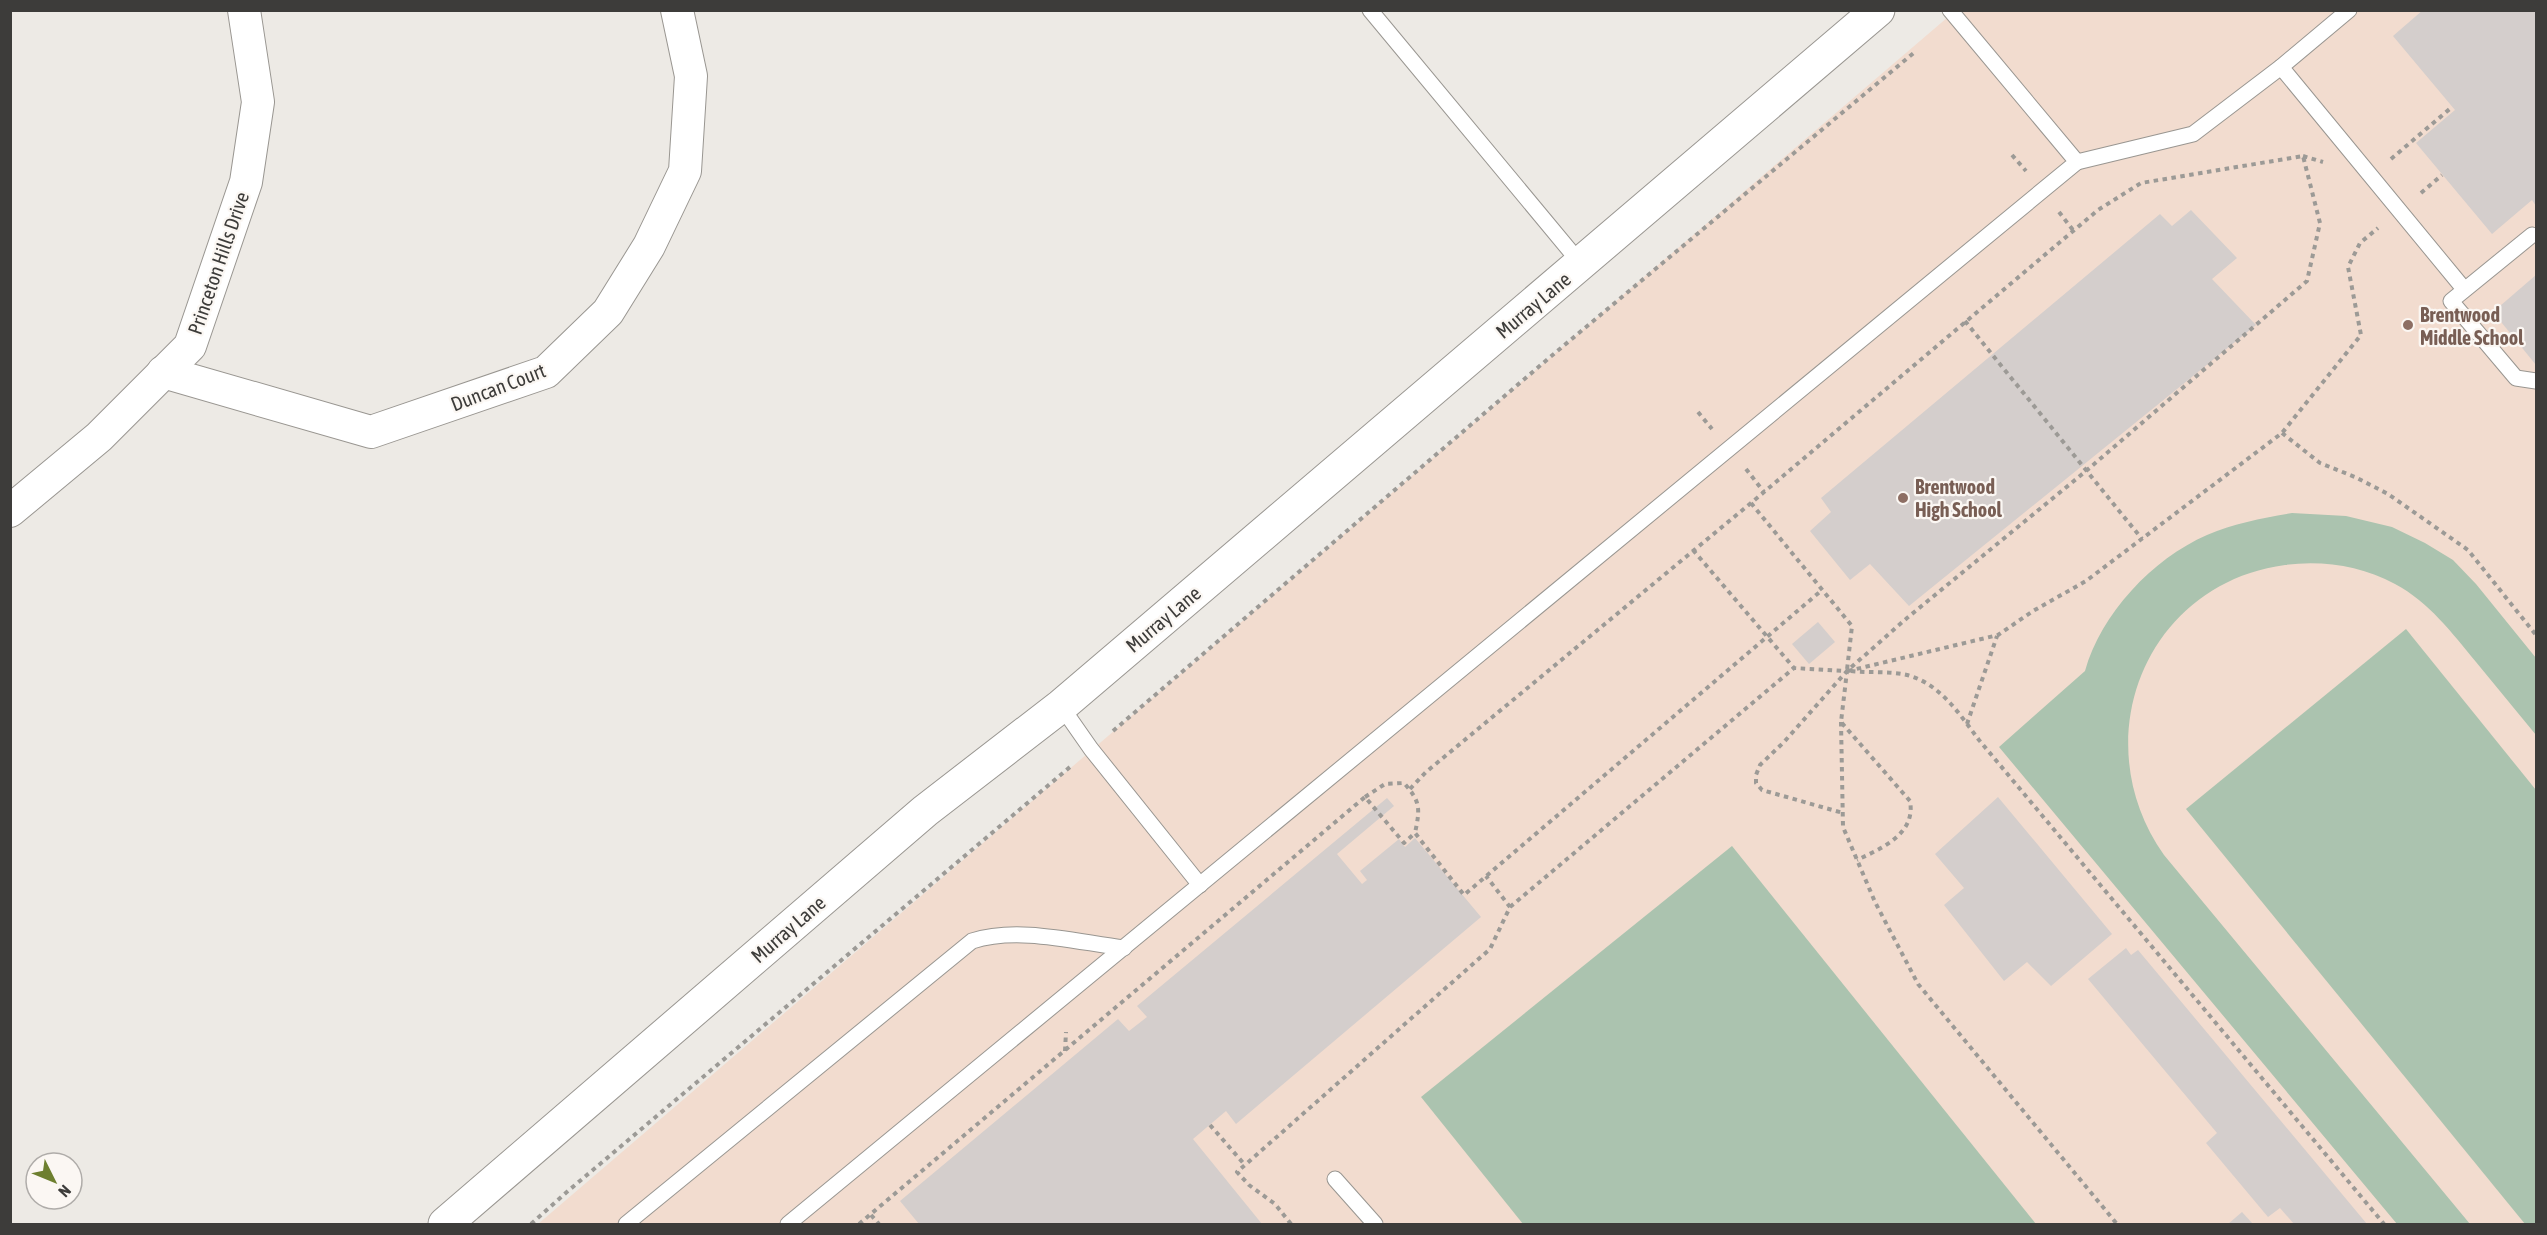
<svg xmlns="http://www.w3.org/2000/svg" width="2547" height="1235" font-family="'Asap Condensed',sans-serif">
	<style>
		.education { fill: #f2dccf }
		.green { fill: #abc3af }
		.building { fill: #d4cecc }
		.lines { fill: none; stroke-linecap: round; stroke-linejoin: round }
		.lane-casing { stroke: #999691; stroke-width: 17 }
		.street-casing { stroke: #999691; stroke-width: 34 }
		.secondary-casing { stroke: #999691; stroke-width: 35 }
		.path { stroke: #9c9a96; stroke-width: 4; stroke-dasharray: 4.5 4.5; stroke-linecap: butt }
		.lane { stroke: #fff; stroke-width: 15 }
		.street { stroke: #fff; stroke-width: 32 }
		.secondary { stroke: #fff; stroke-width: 33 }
		.education-dot { fill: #8d6e63; stroke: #fbf7f3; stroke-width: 2 }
		.labels { text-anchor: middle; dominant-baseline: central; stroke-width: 4.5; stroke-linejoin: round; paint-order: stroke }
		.street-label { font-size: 20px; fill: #3d3c3a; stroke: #fbf7f3 }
		.education-label { font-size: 20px; font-weight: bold; fill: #785e54; stroke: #fbf7f3; text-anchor: start }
	</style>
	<rect width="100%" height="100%" fill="#edeae5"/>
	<!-- education -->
	<path class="education" d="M1955,11H2536V1224H538Z"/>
	<!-- green -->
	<g class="green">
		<path d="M2292,513L2346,516L2392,527L2425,543L2453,560L2476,584L2536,658V735C2516,711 2496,686 2476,662C2452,633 2429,602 2395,584C2361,566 2323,560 2285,565C2144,584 2084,742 2164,855L2470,1224H2397L1999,747L2085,671C2101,614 2152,559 2207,535C2235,523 2263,518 2292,513Z"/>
		<path d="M2406,629L2536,790V1224H2525L2186,809Z"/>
		<path d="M1732,846L2036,1224H1523L1421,1097Z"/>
	</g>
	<!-- building -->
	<g class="building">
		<path d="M2423,10H2536V206L2532,200L2492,234L2416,143L2455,110L2393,36Z"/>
		<path d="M2191,210L2237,258L2212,279L2256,325L1909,606L1870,564L1850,580L1810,531L1831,512L1821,498L2160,214L2172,226Z"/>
		<path d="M2536,275V365L2493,312Z"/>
		<path d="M1818,622L1835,642L1809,664L1792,644Z"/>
		<path d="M1998,797L2112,934L2051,986L2027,962L2004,981L1944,905L1964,888L1935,854Z"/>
		<path d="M1387,798L1394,806L1337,854L1362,884L1367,880L1360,871L1399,839L1405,847L1415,838L1481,917L1236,1124L1226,1111L1193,1139L1262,1224H919L900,1201L1118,1019L1129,1031L1147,1017L1137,1006Z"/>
		<path d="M2126,948L2131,955L2138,950L2367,1224H2294L2280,1208L2268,1217L2206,1143L2217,1133L2088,979Z"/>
		<path d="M2242,1212L2253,1224H2228Z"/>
	</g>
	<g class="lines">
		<!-- lane casing -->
		<g class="lane-casing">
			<g id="lane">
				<path d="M1370,10L1581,264"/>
				<path d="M2281,67L2464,289"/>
				<path d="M2077,162L2193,134L2281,67L2349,10"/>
				<path d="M2532,235L2451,301L2516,378L2536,381"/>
				<path d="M1061,706L1091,749L1200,885"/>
				<path d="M1335,1179L1375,1224"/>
				<path d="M626,1224L972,941C1018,926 1076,942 1124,948"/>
				<path d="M788,1224L2077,162L1950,10"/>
			</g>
		</g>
		<!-- street casing -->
		<g class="street-casing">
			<g id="street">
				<path d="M163,372L371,432L546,372L608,312L649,246L685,171L691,76L677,10"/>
				<path d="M10,511L99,437L190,346L246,182L258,102L244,10"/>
			</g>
		</g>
		<!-- secondary casing -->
		<g class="secondary-casing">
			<path id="secondary" d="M445,1224L925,811L1061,706L1878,10"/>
		</g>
		<!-- path -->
		<g class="path">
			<path d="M2012,155L2026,171"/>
			<path d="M2303,156L2323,162"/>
			<path d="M2391,159L2452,107"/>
			<path d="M2421,193L2442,175"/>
			<path d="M2059,212L2073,230"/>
			<path d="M1965,321L2142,539"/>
			<path d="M1698,412L1712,429"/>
			<path d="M2282,433L2320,463L2355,477L2388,494L2468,550L2536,635"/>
			<path d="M1746,469L1764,492"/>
			<path d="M1751,503L1852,626L1847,670"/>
			<path d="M1693,550L1794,668L1847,671L1841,722L1910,801C1916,834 1882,848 1857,860"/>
			<path d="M1848,671L1998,635L2033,611L2086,581L2282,433L2361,335L2348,267L2360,243L2378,228"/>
			<path d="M1851,671C1869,673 1890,671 1907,675C1941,684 1960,715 1979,740L2384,1224"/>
			<path d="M1841,722L1843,827L1875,902L1918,984L2117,1224"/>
			<path d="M1967,724L1997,636"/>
			<path d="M1113,731L1549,358L1916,51"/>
			<path d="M1410,789L1426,772L1751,503L2098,210L2141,183L2303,156L2320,223L2307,281L2086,471L1907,618L1847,671L1784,742L1760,765L1756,775V783L1762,790L1843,813"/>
			<path d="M1365,797L1385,784L1404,783C1421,802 1420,809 1415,833"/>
			<path d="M1510,907L1794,668"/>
			<path d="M1065,1051L1066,1032"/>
			<path d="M1210,1125L1245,1165"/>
			<path d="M871,1215L879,1224"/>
			<path d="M531,1224L568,1191L1070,767"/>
			<path d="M859,1224L1365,797L1404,843L1415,833L1464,895L1822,590"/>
			<path d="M1291,1224L1275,1204L1249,1185L1237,1172L1490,949L1510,907L1486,876"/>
		</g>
		<!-- lane -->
		<use href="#lane" class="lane"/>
		<!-- street -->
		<use href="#street" class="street"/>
		<!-- secondary -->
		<use href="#secondary" class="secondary"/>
	</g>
	<!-- markers -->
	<g class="education-dot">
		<circle cx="2408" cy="325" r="6"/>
		<circle cx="1903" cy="498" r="6"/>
	</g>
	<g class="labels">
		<!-- street labels -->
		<g class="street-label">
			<text transform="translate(218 263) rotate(-71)">Princeton Hills Drive</text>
			<text transform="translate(1533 305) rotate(-40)">Murray Lane</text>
			<text transform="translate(498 387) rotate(-21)">Duncan Court</text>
			<text transform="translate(1163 619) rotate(-40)">Murray Lane</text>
			<text transform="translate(788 929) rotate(-41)">Murray Lane</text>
		</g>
		<!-- education labels -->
		<g class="education-label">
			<text x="2420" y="314">Brentwood<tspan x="2420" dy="23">Middle School</tspan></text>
			<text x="1915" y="486">Brentwood<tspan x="1915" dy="23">High School</tspan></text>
		</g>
	</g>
	<!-- border -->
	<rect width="2547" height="1235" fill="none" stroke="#3d3c3a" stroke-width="24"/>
	<!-- north arrow -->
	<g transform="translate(54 1181) rotate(133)"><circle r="28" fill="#fbf7f3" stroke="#afaca9" stroke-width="1.5"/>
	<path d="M0-4.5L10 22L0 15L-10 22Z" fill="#6d7f2f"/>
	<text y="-9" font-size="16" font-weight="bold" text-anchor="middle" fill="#3d3c3a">N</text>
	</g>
</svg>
